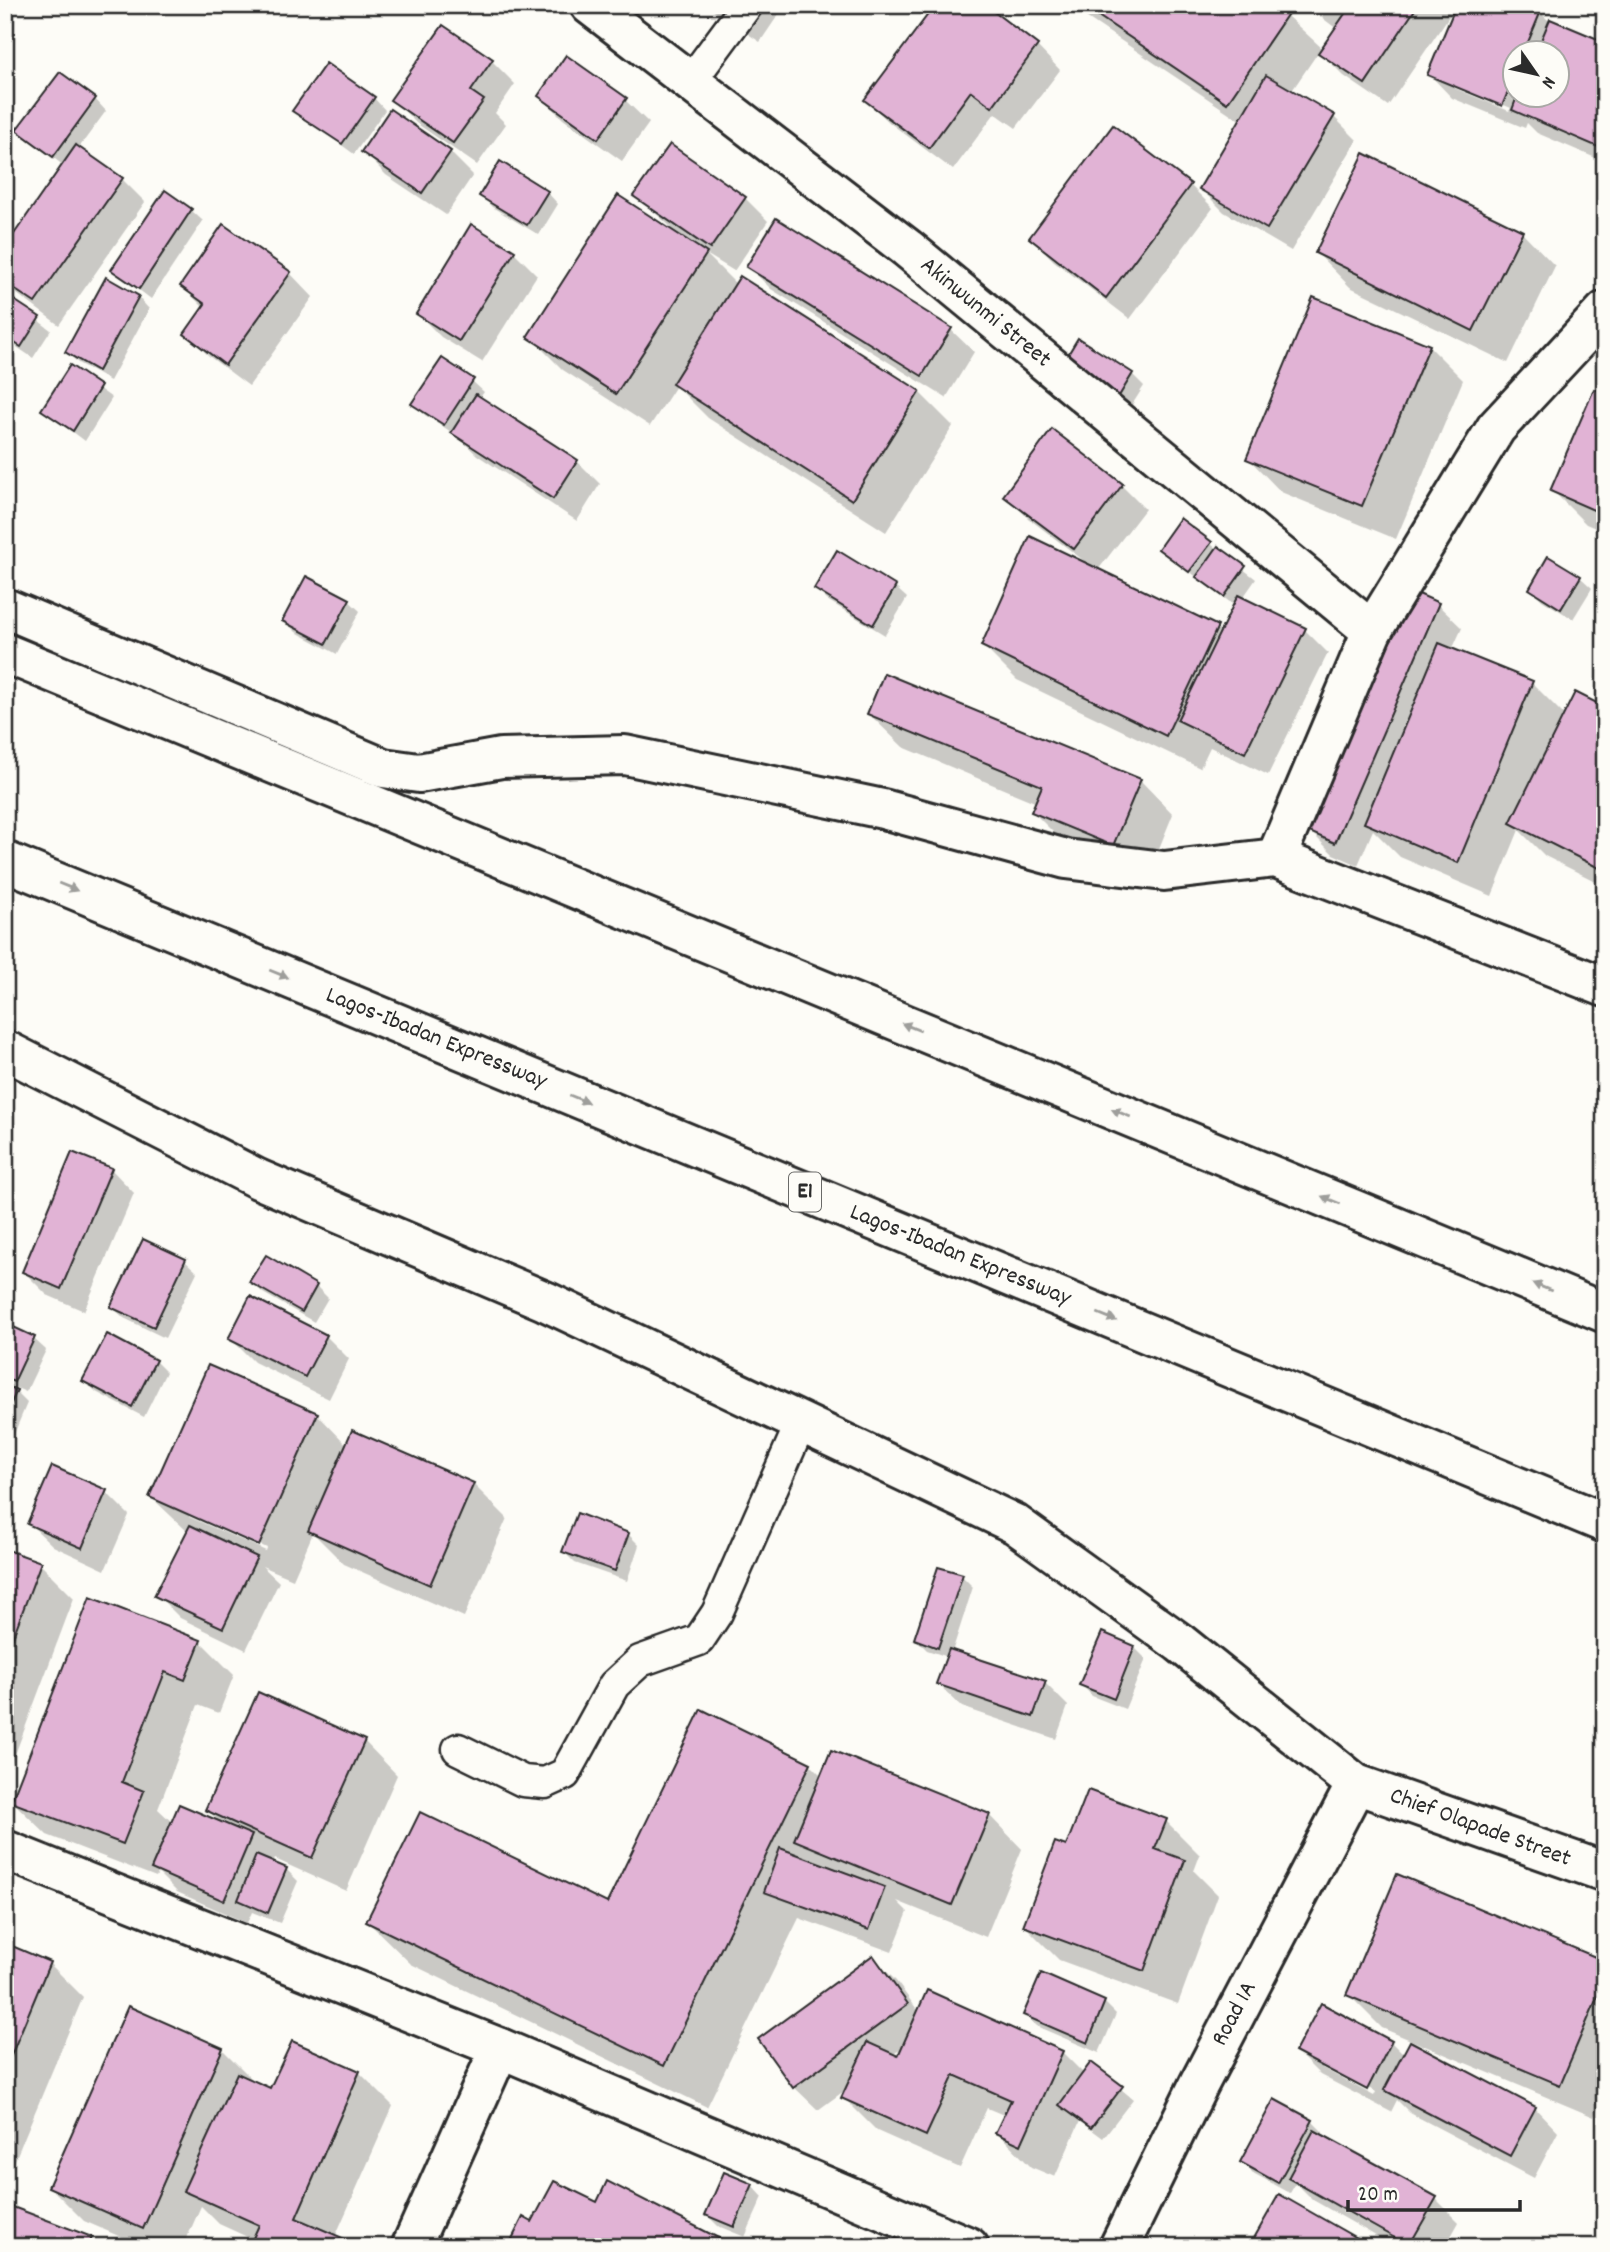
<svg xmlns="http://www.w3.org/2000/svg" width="1610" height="2252" font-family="Dekko,sans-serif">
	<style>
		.shadow { fill: #0003; fill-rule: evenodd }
		.building { fill: #e1b3d5; stroke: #2b2b2b; stroke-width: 2 }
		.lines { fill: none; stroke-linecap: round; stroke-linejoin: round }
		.service-casing { stroke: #2b2b2b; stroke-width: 35 }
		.minor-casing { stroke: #2b2b2b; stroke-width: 44 }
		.motorway-casing { stroke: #2b2b2b; stroke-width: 44 }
		.service { stroke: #fdfcf7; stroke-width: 30 }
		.minor { stroke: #fdfcf7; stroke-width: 38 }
		.motorway { stroke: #fdfcf7; stroke-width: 38 }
		.oneway { fill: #9e9e9b }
		.labels { text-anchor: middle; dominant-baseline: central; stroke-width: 5; stroke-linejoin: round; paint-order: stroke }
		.shield { fill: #fdfcf7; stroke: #6a6a68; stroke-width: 2 }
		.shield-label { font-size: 23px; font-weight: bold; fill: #2b2b2b }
		.street-label { font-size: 24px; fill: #2b2b2b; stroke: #fdfcf7 }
	</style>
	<rect width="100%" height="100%" fill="#fdfcf7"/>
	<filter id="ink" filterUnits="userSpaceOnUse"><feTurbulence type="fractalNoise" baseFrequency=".0143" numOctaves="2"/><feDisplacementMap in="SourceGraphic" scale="14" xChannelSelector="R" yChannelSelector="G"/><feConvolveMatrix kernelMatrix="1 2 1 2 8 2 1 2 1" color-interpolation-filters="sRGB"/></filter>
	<g filter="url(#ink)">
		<!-- shadow -->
		<g class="shadow">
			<path d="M705,5H785L760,42Z"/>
			<path d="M982,5L1037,46L1060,70L1016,128L995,113L953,170L890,123L866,100Z"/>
			<path d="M1068,5H1275L1323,49L1337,29L1305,5H1524L1540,12L1551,23L1605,44V162L1537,133L1527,123L1525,128L1452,98L1429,74L1454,9L1388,106L1344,76L1319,51L1291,92L1334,117L1357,140L1291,251L1224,212L1201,189L1241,121ZM1516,52H1558V94H1516ZM1454,84L1511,108L1509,111L1454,88Z"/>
			<path d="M492,61L515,84L495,113L506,124L477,165L416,123L393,99Z"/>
			<path d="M540,96L625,100L649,123L622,161L563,119Z"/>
			<path d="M374,98L385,110L354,154L295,111Z"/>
			<path d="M95,99L106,111L78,149L122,179L145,202L59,325L5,285V250L64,166L18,130Z"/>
			<path d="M363,151L450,152L473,175L446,215L386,175Z"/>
			<path d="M1190,185L1213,208L1130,319L1054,261L1031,238Z"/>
			<path d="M547,192L558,204L539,235L492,207L481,195Z"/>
			<path d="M636,196L745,198L768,221L734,271L706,254L737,285L919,392L953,426L886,532L708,418L676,386L650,426L563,370L530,337L669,230L671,227Z"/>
			<path d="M191,210L203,221L151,299L113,270Z"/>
			<path d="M224,226L290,273L313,297L249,386L210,357L186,334L204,308L182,286Z"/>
			<path d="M1522,232L1555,266L1508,363L1350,287L1317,253Z"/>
			<path d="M514,252L537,275L482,362L441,337L418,314Z"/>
			<path d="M748,266L950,329L974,352L946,398L771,289Z"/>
			<path d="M5,296L51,330L33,358L5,339Z"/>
			<path d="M138,297L149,309L110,381L78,363L67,352Z"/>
			<path d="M1079,340L1132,374L1144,386L1128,411Z"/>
			<path d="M1429,346L1463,380L1396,539L1281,492L1248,458Z"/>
			<path d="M70,368L112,398L85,441L44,410Z"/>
			<path d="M472,381L484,392L479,399L577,461L600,484L577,521L477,455L456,435L425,415L413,404Z"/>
			<path d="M1605,395V532L1586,524L1553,491Z"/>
			<path d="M1052,432L1122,486L1145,509L1098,570L1222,632L1235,606L1160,549L1181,521L1256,579L1242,599L1305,630L1328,653L1268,775L1210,747L1200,768L1017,680L983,646L1087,563L1028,518L1005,495Z"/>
			<path d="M1580,577L1592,588L1573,619L1542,600L1531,589Z"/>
			<path d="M895,587L907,598L885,635L827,600L816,589Z"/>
			<path d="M1413,594L1438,605L1462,628L1452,650L1532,683L1565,716L1605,709V886L1545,856L1519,830L1492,896L1400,857L1373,830L1358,865L1333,854L1310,831Z"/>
			<path d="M348,600L360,611L337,654L296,632L284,620Z"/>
			<path d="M869,714L1140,780L1173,814L1147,878L1067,846L1033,812L1037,803L903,747Z"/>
			<path d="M111,1169L134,1193L84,1311L47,1295L24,1272Z"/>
			<path d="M185,1261L197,1272L165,1338L124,1318L112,1307Z"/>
			<path d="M252,1282L316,1286L328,1298L314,1322L263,1293Z"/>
			<path d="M7,1326L34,1339L46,1350L26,1392L5,1383Z"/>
			<path d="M326,1336L349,1359L329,1399L254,1362L230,1338Z"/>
			<path d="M155,1361L166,1372L144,1417L96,1392L85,1380Z"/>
			<path d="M5,1387L14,1390L27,1403L14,1434L5,1430Z"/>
			<path d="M317,1414L347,1445L473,1484L507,1518L464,1617L344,1564L313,1533L293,1579L262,1566L279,1582L246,1650L180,1618L157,1595L188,1532L151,1497ZM189,1513L267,1548L266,1551L189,1517Z"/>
			<path d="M106,1492L129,1515L105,1570L53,1546L29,1523Z"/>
			<path d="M628,1534L639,1545L627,1581L575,1563L564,1552Z"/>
			<path d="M5,1551L40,1564L74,1598L5,1781Z"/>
			<path d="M962,1576L973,1587L952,1652L1045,1683L1068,1706L1056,1739L962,1707L938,1684L948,1657L927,1650L916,1639Z"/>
			<path d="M1103,1634L1135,1648L1146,1659L1125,1709L1092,1696L1081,1684Z"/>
			<path d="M200,1641L234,1675L219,1713L198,1705L158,1809L173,1823H221L207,1810L364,1741L397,1775L346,1891L275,1859L273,1863L286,1869L298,1881L280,1923L252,1912L247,1923L177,1892L158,1873L156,1877L47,1835L13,1802Z"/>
			<path d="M810,1764L822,1776L989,1815L1022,1849L986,1937L897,1901L908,1912L892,1952L799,1918L707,2107L411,1964L368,1922L608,1906Z"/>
			<path d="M1089,1792L1166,1821L1200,1855L1194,1871L1218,1895L1178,2004L1059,1960L1025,1926L1067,1848Z"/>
			<path d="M5,1945L49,1963L83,1997L5,2184Z"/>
			<path d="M873,1958L896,1981L919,2012L1062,2052L1084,2074L1091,2064L1133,2099L1103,2138L1080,2121L1055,2177L1031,2167L998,2133L1006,2116L987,2108L960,2168L877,2131L843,2097L848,2088L818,2110L794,2087ZM904,2047L899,2058L892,2055Z"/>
			<path d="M1605,1963V2092L1594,2117L1382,2028L1348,1994Z"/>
			<path d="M1104,2002L1116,2014L1099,2053L1036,2026L1025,2015Z"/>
			<path d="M1322,2005L1391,2042L1404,2055L1535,2108L1558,2132L1534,2178L1410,2113L1397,2100L1391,2112L1320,2075L1297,2052ZM1322,2065L1376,2092L1374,2096L1322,2068Z"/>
			<path d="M222,2049L256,2083L271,2090L359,2072L393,2106L335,2237L350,2247H251L254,2240L219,2224L201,2206L183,2247H144L84,2221L50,2187Z"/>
			<path d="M1312,2121L1323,2132L1322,2136L1436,2199L1459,2222L1445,2247H1395L1313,2200L1296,2183L1290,2193L1253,2173L1242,2162Z"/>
			<path d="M752,2185L763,2197L745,2237L718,2226L707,2215Z"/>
			<path d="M91,2239L99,2247H5Z"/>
		</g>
		<!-- building -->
		<g class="building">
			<path d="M935,5H985L1038,45L992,107L971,91L929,148L864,100Z"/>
			<path d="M1082,5H1278L1289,12L1227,103Z"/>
			<path d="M1351,5H1418L1365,84L1318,53Z"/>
			<path d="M1456,5H1528L1541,11L1524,52H1516V73L1502,106L1427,75Z"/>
			<path d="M1550,19L1605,42V130L1598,147L1512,110L1518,94H1558V52H1536Z"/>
			<path d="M443,25L493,59L471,91L484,100L453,143L390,100Z"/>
			<path d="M566,55L627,98L598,139L538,96Z"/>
			<path d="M326,63L375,97L342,144L292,111Z"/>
			<path d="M60,72L96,98L53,157L16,130Z"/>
			<path d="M1266,75L1335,115L1267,229L1199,189Z"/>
			<path d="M390,109L451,151L422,193L361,152Z"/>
			<path d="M1113,125L1191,184L1106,298L1029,238Z"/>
			<path d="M670,144L746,197L710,249L633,196Z"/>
			<path d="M76,145L123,178L35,303L5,283V247Z"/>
			<path d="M1364,153L1523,231L1473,331L1315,253Z"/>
			<path d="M500,161L548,191L527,225L479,196Z"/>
			<path d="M165,190L192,209L139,289L111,270Z"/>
			<path d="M618,195L707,253L616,394L527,337Z"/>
			<path d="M776,218L952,328L922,376L746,267Z"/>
			<path d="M223,224L291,272L225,365L184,334L205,304L180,286Z"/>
			<path d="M471,224L515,251L459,341L416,314Z"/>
			<path d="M740,276L920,391L852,500L672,384Z"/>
			<path d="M106,277L139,296L98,371L65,352Z"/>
			<path d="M5,294L40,317L21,347L5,337Z"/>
			<path d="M1313,297L1430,345L1362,506L1246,459Z"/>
			<path d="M1078,338L1133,373L1116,401L1061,366Z"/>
			<path d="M442,358L474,379L444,425L411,404Z"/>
			<path d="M70,365L101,386L73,431L41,410Z"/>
			<path d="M1594,389L1605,393V515L1550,491Z"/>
			<path d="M476,394L578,460L553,499L451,433Z"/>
			<path d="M1052,429L1123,484L1074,549L1003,496Z"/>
			<path d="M1180,518L1212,542L1189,572L1158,549Z"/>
			<path d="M1030,536L1218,626L1166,736L981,646Z"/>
			<path d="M1218,546L1246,566L1224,597L1196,577Z"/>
			<path d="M837,550L896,586L873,625L814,589Z"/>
			<path d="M1548,556L1581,576L1561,609L1529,589Z"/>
			<path d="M306,576L350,599L326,644L282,621Z"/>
			<path d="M1412,591L1439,603L1335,843L1307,831Z"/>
			<path d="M1238,595L1306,628L1245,753L1177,720Z"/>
			<path d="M1439,643L1533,681L1458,863L1364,823Z"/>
			<path d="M884,673L1141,779L1113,846L1031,812L1042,786L867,714Z"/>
			<path d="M1575,692L1605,707V871L1510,823Z"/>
			<path d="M72,1152L112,1168L61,1289L22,1272Z"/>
			<path d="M143,1239L186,1259L154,1327L110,1307Z"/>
			<path d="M266,1255L317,1285L302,1312L249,1282Z"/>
			<path d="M250,1296L327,1335L305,1377L228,1339Z"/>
			<path d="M7,1324L35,1337L14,1382L5,1378Z"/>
			<path d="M107,1334L156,1360L132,1407L82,1381Z"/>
			<path d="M208,1365L318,1413L259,1546L149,1497Z"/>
			<path d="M5,1385L17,1390L5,1417Z"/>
			<path d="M352,1430L474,1483L430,1585L308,1531Z"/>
			<path d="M52,1466L107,1490L82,1548L27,1524Z"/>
			<path d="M577,1513L629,1533L615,1571L562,1552Z"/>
			<path d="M190,1525L257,1557L223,1628L154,1596Z"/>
			<path d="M5,1549L41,1562L5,1658Z"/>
			<path d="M938,1567L963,1574L938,1648L914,1639Z"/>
			<path d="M90,1597L201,1640L185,1680L165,1672L122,1782L144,1791L123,1844L11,1802Z"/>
			<path d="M1102,1632L1135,1646L1114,1699L1079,1685Z"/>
			<path d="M949,1649L1046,1681L1033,1717L936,1684Z"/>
			<path d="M258,1692L365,1740L312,1858L205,1810Z"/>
			<path d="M701,1709L811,1763L664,2066L366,1922L420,1812L607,1903Z"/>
			<path d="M831,1750L990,1814L952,1905L794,1840Z"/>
			<path d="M1088,1790L1167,1819L1155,1849L1185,1860L1144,1971L1023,1926L1055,1842L1066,1846Z"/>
			<path d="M179,1804L252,1835L224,1901L151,1869Z"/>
			<path d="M780,1848L885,1887L869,1930L764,1892Z"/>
			<path d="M256,1855L287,1868L268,1913L238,1900Z"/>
			<path d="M1397,1874L1605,1961V1979L1560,2085L1346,1995Z"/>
			<path d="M5,1943L50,1962L5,2070Z"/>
			<path d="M873,1955L908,2004L793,2088L758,2039Z"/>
			<path d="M1041,1973L1105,2001L1088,2043L1023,2015Z"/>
			<path d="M927,1990L1063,2051L1021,2145L995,2133L1011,2100L954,2075L926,2136L841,2098L867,2042L898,2056Z"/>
			<path d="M1321,2003L1392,2041L1367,2090L1295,2052Z"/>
			<path d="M128,2006L223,2048L143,2229L48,2187Z"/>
			<path d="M292,2041L360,2071L296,2218L345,2239L342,2247H249L259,2225L183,2191L237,2073L270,2088Z"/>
			<path d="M1410,2041L1536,2107L1510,2156L1384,2090Z"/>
			<path d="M1091,2062L1123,2086L1091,2128L1059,2105Z"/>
			<path d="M1274,2099L1313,2120L1278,2183L1240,2162Z"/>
			<path d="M1314,2130L1437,2197L1409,2246L1288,2178Z"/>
			<path d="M724,2172L753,2184L734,2227L705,2215Z"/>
			<path d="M554,2181L597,2202L607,2181L736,2247H508L523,2217L532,2222Z"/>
			<path d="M1279,2194L1372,2247H1249Z"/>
			<path d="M5,2204L92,2237L88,2247H5Z"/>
		</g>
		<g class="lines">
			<!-- service casing -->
			<g class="service-casing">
				<g id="service">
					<path d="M690,82L747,5"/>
					<path d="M458,1749L523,1781L545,1783L565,1774L614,1685L640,1661L699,1640L717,1613L801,1423"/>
				</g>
			</g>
			<!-- minor casing -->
			<g class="minor-casing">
				<g id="minor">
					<path d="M590,5L907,248L1372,631"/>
					<path d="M5,608L383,768L419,773L501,758L625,755L883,809L1066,859L1164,871L1276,858L1605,987"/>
					<path d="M1276,858L1372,631L1496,428L1605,311"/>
					<path d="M5,1050L258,1179L545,1301L1015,1524L1180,1643L1356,1784L1605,1872"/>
					<path d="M5,1850L500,2048L969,2247"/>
					<path d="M411,2247L500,2048"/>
					<path d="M1119,2247L1199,2084L1356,1784"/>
				</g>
			</g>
			<!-- motorway casing -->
			<g class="motorway-casing">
				<g id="motorway">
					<path d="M5,653L1605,1313"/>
					<path d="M5,861L1605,1523"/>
				</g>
			</g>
			<!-- service -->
			<use href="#service" class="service"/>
			<!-- minor -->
			<use href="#minor" class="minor"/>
			<!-- motorway -->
			<use href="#motorway" class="motorway"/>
		</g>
		<!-- one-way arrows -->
		<defs><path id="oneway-solid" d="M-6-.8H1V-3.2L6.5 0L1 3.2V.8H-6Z" transform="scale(1.75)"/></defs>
		<g class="oneway">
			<use href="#oneway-solid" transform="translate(68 887) rotate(22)"/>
			<use href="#oneway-solid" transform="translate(279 974) rotate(22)"/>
			<use href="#oneway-solid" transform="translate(911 1027) rotate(-158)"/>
			<use href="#oneway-solid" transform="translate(579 1099) rotate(22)"/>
			<use href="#oneway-solid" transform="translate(1121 1113) rotate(-158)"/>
			<use href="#oneway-solid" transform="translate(1331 1200) rotate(-158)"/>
			<use href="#oneway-solid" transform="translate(1542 1287) rotate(-158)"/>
			<use href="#oneway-solid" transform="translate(1107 1317) rotate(22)"/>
		</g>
	</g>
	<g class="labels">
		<!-- shield labels -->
		<rect class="shield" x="789" y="1172.5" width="32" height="39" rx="5"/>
		<g class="shield-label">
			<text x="805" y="1192">E1</text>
		</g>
		<!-- street labels -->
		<g class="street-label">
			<text transform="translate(985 313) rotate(39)">Akinwunmi Street</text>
			<text transform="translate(436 1039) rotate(22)">Lagos-Ibadan Expressway</text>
			<text transform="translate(960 1256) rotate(22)">Lagos-Ibadan Expressway</text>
			<text transform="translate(1480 1828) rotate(20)">Chief Olapade Street</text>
			<text transform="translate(1235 2014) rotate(-62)">Road 1A</text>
		</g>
	</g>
	<!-- margin -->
	<rect width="1610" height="2252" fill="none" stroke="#fdfcf7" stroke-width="28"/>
	<rect x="14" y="14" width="1582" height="2224" fill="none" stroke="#2b2b2b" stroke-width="2.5" filter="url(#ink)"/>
	<!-- north arrow -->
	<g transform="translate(1536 74) rotate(124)"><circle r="33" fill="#fdfcf7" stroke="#a9a8a5" stroke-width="2"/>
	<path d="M0-5L12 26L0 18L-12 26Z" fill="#2b2b2b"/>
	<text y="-10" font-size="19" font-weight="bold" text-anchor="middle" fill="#2b2b2b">N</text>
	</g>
	<!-- scale -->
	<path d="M1348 2200v10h172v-10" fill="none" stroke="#2b2b2b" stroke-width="3.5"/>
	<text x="1358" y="2200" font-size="21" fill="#2b2b2b" stroke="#fdfcf7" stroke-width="5" paint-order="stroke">20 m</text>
</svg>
